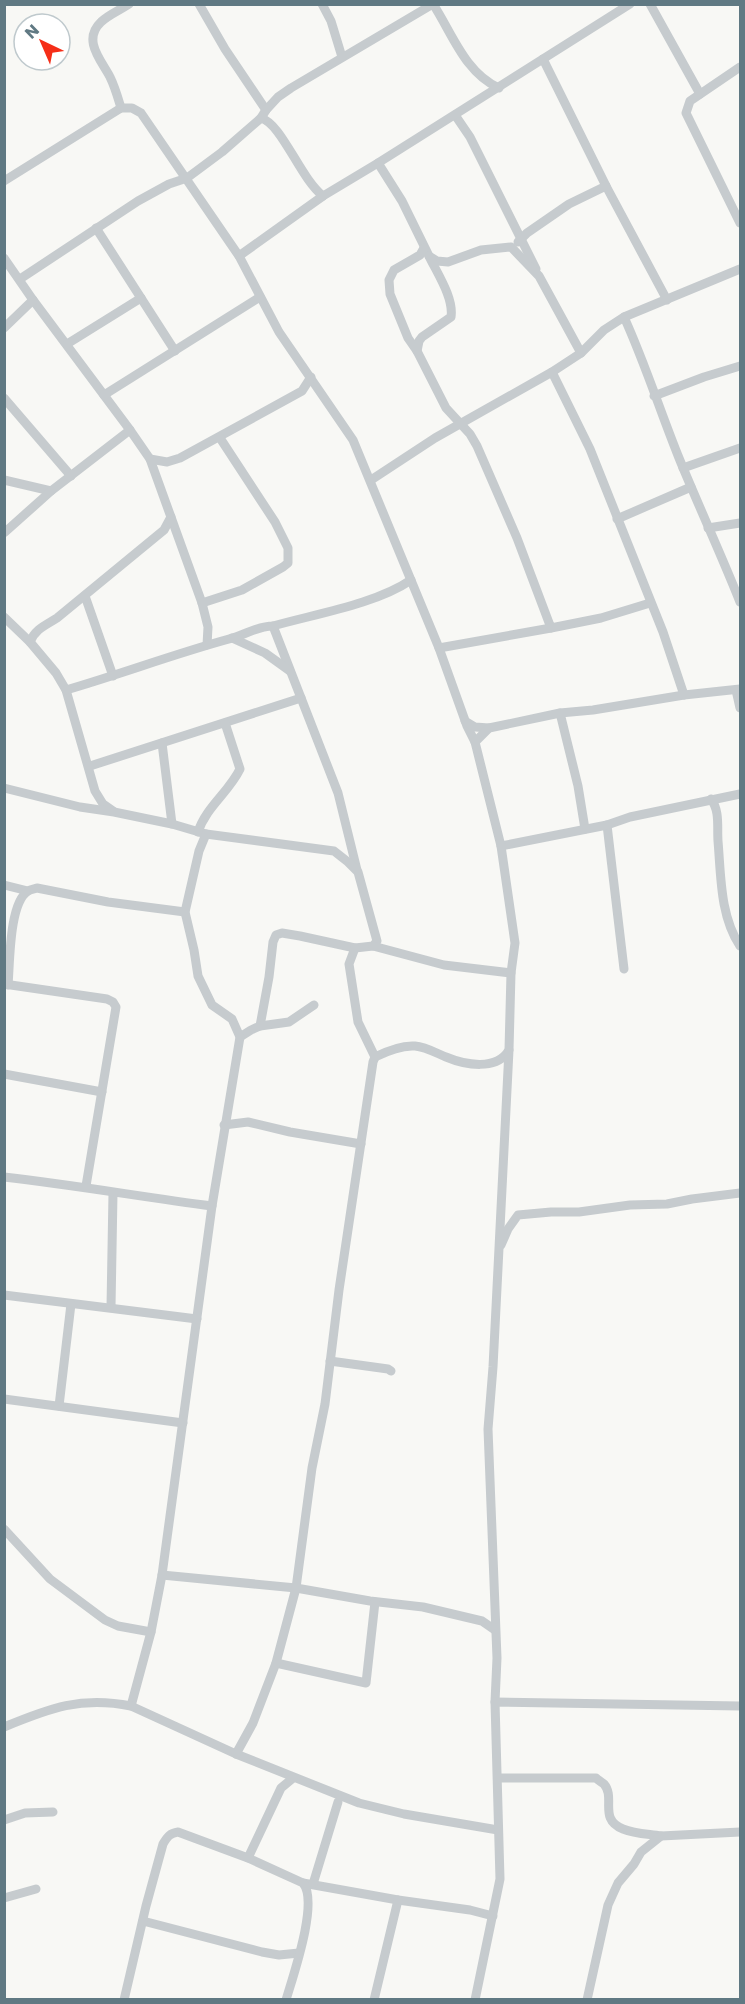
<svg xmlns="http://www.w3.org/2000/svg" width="745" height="2004" font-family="Poppins,sans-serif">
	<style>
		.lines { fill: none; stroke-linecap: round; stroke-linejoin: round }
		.minor { stroke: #c6cbce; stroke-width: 9 }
	</style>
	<rect width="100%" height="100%" fill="#f8f8f5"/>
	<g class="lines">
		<!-- minor -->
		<g class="minor">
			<path d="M199,4L225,49L266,110"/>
			<path d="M322,4L331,21L342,57"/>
			<path d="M433,4C452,33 465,73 499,88"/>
			<path d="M650,4L700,94"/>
			<path d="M543,59L606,186L667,300"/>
			<path d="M740,67L690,101L686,113L740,223"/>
			<path d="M121,108C118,98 115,87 110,77C101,60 82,40 101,22C108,15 120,10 129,4"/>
			<path d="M455,115L470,137L536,269"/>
			<path d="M261,118C282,124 300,178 323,196"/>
			<path d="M378,163L402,201L429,256L437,261L448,262L481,250L511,247L539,276L581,353"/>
			<path d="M4,181L121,108H132L141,113L239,256L279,332L353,440L439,648L467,726L475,742"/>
			<path d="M96,228L175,351"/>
			<path d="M518,242L527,233L569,204L606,186"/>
			<path d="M424,248L420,255L394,270L389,280L390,294L408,338L417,351L446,408L470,434L477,446L517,538L551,628L601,618L650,603"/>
			<path d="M239,256L323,196L378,163L630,4"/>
			<path d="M4,258L33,300L130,430L150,459L202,603L208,627L207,645"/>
			<path d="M20,279L138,201L169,184L187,178L222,152L261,118L266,110L278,97L291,88L433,4"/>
			<path d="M624,317C645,363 660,411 679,458C699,507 721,554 740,602"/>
			<path d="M4,328L33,300"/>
			<path d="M67,344L141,298"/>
			<path d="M417,351L419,341L422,337L451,317C454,298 437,273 429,256"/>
			<path d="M552,372L590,449L663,632L684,695"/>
			<path d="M104,395L260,297"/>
			<path d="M654,396L704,377L740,366"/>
			<path d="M4,398L71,476"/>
			<path d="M150,459L167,462L180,458L302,391L311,377"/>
			<path d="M683,468L740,448"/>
			<path d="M4,480L51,491"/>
			<path d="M371,480L435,438L552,372L581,353L604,330L624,317L740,269"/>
			<path d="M617,519L691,487"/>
			<path d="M708,528L740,523"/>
			<path d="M4,533L51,491L130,430"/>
			<path d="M85,596L113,676"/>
			<path d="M202,603L242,590L283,567L288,563V548L275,522L220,438"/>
			<path d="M4,617L30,642L56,673L66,690L95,791L103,804L113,811"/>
			<path d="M273,626L338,793L357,870"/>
			<path d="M232,638L265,653L290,671"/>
			<path d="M30,642C35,629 46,625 57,618L164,530L171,517"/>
			<path d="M439,648L551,628"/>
			<path d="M66,690C121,674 174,654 229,639C245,635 257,626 273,626C315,614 376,604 411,580"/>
			<path d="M736,690L740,708"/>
			<path d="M560,713L578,786L585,829"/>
			<path d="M465,721L475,727L489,728"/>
			<path d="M162,743L172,824"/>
			<path d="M90,766L301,698"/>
			<path d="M4,788L80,807L114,812L172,824L206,834L334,851L348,862L358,872L377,941L373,946L355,948L300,936L282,933L276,935L273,942L269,977L260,1026"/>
			<path d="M711,799C720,811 717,826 718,841C721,876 720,916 740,946"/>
			<path d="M607,825L624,969"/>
			<path d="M198,832C206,807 229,792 240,769L225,723"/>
			<path d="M501,846L607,825L630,817L740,794"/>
			<path d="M4,885L28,891"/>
			<path d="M373,946L444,965L511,973"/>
			<path d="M4,984L107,999L113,1002L116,1007L86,1186"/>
			<path d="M8,985C10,963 9,903 28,891C31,889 34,889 37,888L108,902L185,912"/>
			<path d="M240,1037L251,1030L260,1026L289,1022L314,1005"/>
			<path d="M375,1057C387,1051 402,1045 415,1046C426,1047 436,1053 446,1057C465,1065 497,1071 509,1050L511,973L515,943L501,846L475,742L489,728L560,713L593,710L684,695L740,689"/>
			<path d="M4,1074L102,1092"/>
			<path d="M224,1125L248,1122L290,1132L361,1144"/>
			<path d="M4,1177C74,1185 143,1197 212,1206"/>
			<path d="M501,1245L508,1229L518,1215L551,1212H579L630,1205L667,1204L692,1199L740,1193"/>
			<path d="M4,1295L197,1319"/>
			<path d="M111,1307L113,1193"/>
			<path d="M330,1361L388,1369L391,1371"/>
			<path d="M4,1399L183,1423"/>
			<path d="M59,1406L71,1304"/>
			<path d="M4,1529L50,1579L105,1620L118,1626L151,1632"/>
			<path d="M162,1575L296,1588L370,1601L423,1607L482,1621L495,1630"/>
			<path d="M276,1663L366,1683L375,1602"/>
			<path d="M495,1702L497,1658L488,1429L493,1367L509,1050"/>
			<path d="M131,1706L151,1632L162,1575L212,1206L240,1037L232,1019L212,1005L198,976L194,950L185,912L199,851L206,834"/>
			<path d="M4,1727C50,1708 81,1696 131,1706L236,1754L359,1803L404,1814L498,1830"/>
			<path d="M236,1754L253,1723L276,1663L296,1588L312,1468L325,1404L339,1290L373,1062L375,1057L358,1022L349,964L355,948"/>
			<path d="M498,1778H596C598,1780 601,1782 604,1784C616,1798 598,1819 623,1829C635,1834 649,1834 661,1836"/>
			<path d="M4,1820L25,1813L53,1812"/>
			<path d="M248,1858L281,1788L293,1778"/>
			<path d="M303,1883L398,1900L470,1910L493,1916"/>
			<path d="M313,1884L338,1802"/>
			<path d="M4,1898L36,1889"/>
			<path d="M143,1921L262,1952L279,1955L299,1953"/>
			<path d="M124,2000L146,1906L163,1844C167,1837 170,1833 178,1832L248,1858L303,1883C319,1902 293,1976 286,2000"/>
			<path d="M374,2000L398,1900"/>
			<path d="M475,2000L500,1879L495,1702L740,1706"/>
			<path d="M587,2000L608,1905L618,1883L634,1864L641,1852L661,1836L740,1832"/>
		</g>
	</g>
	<!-- border -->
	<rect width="745" height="2004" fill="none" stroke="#607983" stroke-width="12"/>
	<!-- north arrow -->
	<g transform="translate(42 42) rotate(316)"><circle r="28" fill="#ffffff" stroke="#bfc9cd" stroke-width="1.5"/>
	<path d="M0-4.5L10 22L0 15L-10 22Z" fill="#f52e18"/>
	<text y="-9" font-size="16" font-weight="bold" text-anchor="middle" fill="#607983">N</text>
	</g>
</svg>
